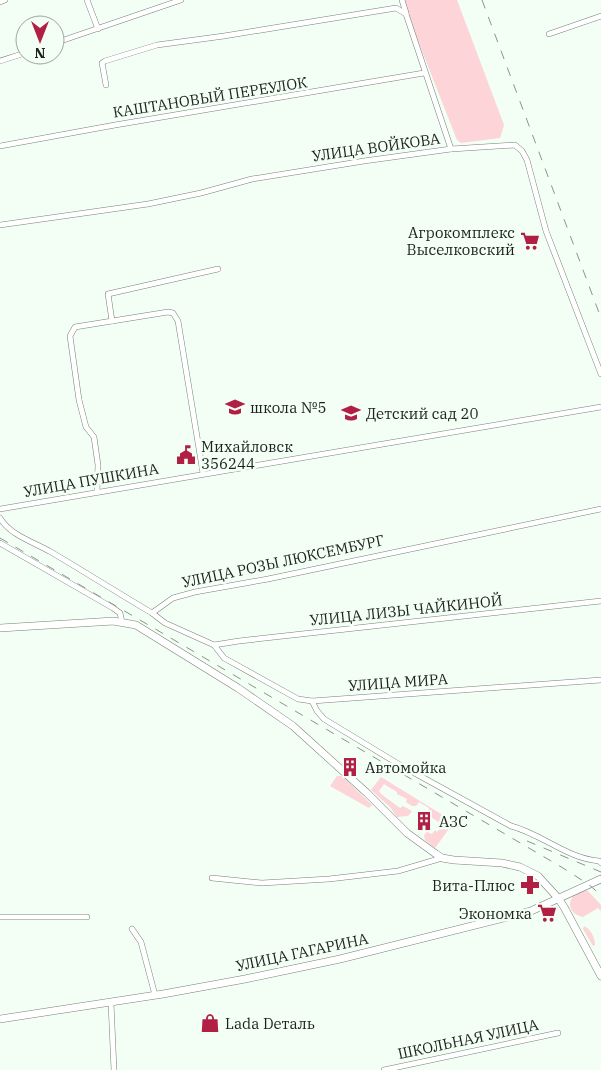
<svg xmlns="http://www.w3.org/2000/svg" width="601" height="1070" font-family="'IBM Plex Serif',serif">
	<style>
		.green { fill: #fdd4d7 }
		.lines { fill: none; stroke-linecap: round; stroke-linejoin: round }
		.street-casing { stroke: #778179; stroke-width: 6 }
		.secondary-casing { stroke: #778179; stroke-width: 8 }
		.street { stroke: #fff; stroke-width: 5 }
		.secondary { stroke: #fff; stroke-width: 7 }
		.rail { stroke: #8c938d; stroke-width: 1; stroke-dasharray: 9 9; stroke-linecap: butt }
		.labels { text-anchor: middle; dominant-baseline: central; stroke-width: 5; stroke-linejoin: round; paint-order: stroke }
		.street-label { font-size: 15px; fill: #1d211e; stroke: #f3fef5 }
		.poi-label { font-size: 15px; fill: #1d211e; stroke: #f3fef5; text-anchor: start }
	</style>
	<rect width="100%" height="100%" fill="#f3fef5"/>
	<!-- green -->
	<g class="green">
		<path d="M402,0H457L504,125L500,138L461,143L457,140Z"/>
		<path d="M337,776H342L372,805L369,808L330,786Z"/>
		<path d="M381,777L454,822L435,848L425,840L424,835L427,832L432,834L435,830L437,832L443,825L428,815L429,808L419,802L416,806H412L406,802L407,799L397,794V792L384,784L379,791L381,794L400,808L403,806L412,811L408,816L397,817L390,807L371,790Z"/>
		<path d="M582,889L588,891L601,905V911L598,908L583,917C565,913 567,896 582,889Z"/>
		<path d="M584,926C591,929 595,938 595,945L593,946L583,929Z"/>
	</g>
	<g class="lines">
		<!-- street casing -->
		<g class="street-casing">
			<g id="street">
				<path d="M87,0L98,29"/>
				<path d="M402,0L406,13"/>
				<path d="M0,2L5,0"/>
				<path d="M549,34L601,16"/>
				<path d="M55,43L181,0"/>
				<path d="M0,61L25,53"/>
				<path d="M106,85L102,63L105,61L157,45L224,36L396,8L406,14L451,149"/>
				<path d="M0,146L115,125L424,73"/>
				<path d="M0,225L148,204L201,193L252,179L364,161L451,149L515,145L522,151L527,160L546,231L601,374"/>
				<path d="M112,321L108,294L218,269"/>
				<path d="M97,491L98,465L94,437L86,427L79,400L70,336L75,327L168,312L173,313L178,321L203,473"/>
				<path d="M0,509L601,407"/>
				<path d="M0,518C11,536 34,542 51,552C85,572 118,593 152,613L173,598L195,592L268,579L601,509"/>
				<path d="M0,543L113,608L120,613L122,622"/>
				<path d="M152,613L165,623L214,645L224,658L298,699L312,701L601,680"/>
				<path d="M214,645L239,641L601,601"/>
				<path d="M312,701L317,711L324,719L400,765L511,826C542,834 566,858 599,861L601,863"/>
				<path d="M212,878L262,883L329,879L398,871L442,858"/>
				<path d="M0,917H87"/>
				<path d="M132,929L141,942L155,995"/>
				<path d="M111,1003L114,1070"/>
				<path d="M384,1070L558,1033"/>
			</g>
		</g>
		<!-- secondary casing -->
		<g class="secondary-casing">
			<g id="secondary">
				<path d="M0,628L98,622L113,621L136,625L238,688L293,726L367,793L407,833L436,854L442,858L454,860L502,863L520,867L538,876L558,898L564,907L601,976"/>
				<path d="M0,1019L163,994L245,979L340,959L531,911L601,879"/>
			</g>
		</g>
		<!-- street -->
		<use href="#street" class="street"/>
		<!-- secondary -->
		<use href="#secondary" class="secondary"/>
		<!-- rail -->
		<g class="rail">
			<path d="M482,0L601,318"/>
			<path d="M0,538L563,868L588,884L601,895"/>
			<path d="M527,841L601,872"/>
		</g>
	</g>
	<!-- icons -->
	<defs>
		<g id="supermarket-bare" transform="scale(1.5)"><path d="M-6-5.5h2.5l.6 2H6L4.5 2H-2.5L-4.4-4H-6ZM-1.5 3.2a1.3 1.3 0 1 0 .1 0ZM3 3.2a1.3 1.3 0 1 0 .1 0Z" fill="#b11f44" stroke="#f3fef5" stroke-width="2.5" paint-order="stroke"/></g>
		<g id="school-bare" transform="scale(1.5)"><path d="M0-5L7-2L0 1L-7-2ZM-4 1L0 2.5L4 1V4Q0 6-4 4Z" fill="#b11f44" stroke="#f3fef5" stroke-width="2.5" paint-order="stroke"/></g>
		<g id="civic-bare" transform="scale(1.5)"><path d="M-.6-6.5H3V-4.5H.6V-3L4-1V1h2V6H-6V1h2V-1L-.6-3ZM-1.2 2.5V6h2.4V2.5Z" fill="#b11f44" stroke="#f3fef5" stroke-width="2.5" paint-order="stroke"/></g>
		<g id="building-bare" transform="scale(1.5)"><path d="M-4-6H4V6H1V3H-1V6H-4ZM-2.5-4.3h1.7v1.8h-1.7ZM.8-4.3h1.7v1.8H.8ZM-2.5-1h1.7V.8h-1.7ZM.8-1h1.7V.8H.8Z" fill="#b11f44" stroke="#f3fef5" stroke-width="2.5" paint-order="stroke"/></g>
		<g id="pharmacy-bare" transform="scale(1.5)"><path d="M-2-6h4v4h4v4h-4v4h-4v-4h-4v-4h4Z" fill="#b11f44" stroke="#f3fef5" stroke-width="2.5" paint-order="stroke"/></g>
		<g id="shop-bare" transform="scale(1.5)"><path d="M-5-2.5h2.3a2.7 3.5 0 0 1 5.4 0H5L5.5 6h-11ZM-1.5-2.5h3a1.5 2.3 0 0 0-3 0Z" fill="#b11f44" stroke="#f3fef5" stroke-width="2.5" paint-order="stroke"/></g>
	</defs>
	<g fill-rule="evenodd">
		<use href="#supermarket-bare" x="530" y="241"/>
		<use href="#school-bare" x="235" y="407"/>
		<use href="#school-bare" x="351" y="413"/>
		<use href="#civic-bare" x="186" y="455"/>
		<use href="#building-bare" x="350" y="767"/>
		<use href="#building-bare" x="424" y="821"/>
		<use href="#pharmacy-bare" x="530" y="885"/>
		<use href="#supermarket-bare" x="547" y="913"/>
		<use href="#shop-bare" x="210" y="1023"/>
	</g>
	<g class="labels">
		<!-- street labels -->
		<g class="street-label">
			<text transform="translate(210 97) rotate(-9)">КАШТАНОВЫЙ ПЕРЕУЛОК</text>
			<text transform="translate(376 147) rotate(-8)">УЛИЦА ВОЙКОВА</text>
			<text transform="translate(91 480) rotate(-10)">УЛИЦА ПУШКИНА</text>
			<text transform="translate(283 561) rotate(-12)">УЛИЦА РОЗЫ ЛЮКСЕМБУРГ</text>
			<text transform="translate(406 610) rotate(-6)">УЛИЦА ЛИЗЫ ЧАЙКИНОЙ</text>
			<text transform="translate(398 682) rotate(-4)">УЛИЦА МИРА</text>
			<text transform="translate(302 952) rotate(-12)">УЛИЦА ГАГАРИНА</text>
			<text transform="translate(468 1039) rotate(-12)">ШКОЛЬНАЯ УЛИЦА</text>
		</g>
		<!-- poi labels -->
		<g class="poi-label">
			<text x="515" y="232" text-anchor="end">Агрокомплекс<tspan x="515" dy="17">Выселковский</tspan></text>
			<text x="250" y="407">школа №5</text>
			<text x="366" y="413">Детский сад 20</text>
			<text x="201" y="446">Михайловск<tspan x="201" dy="17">356244</tspan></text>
			<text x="365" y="767">Автомойка</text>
			<text x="439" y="821">АЗС</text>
			<text x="515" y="885" text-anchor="end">Вита-Плюс</text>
			<text x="532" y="913" text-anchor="end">Экономка</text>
			<text x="225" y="1023">Lada Dеталь</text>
		</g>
	</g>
	<!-- north arrow -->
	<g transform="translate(40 40) rotate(180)"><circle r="24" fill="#f3fef5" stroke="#9da69f"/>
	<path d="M0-4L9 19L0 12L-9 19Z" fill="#b11f44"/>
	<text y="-8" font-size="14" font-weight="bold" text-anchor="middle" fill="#1d211e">N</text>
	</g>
</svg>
